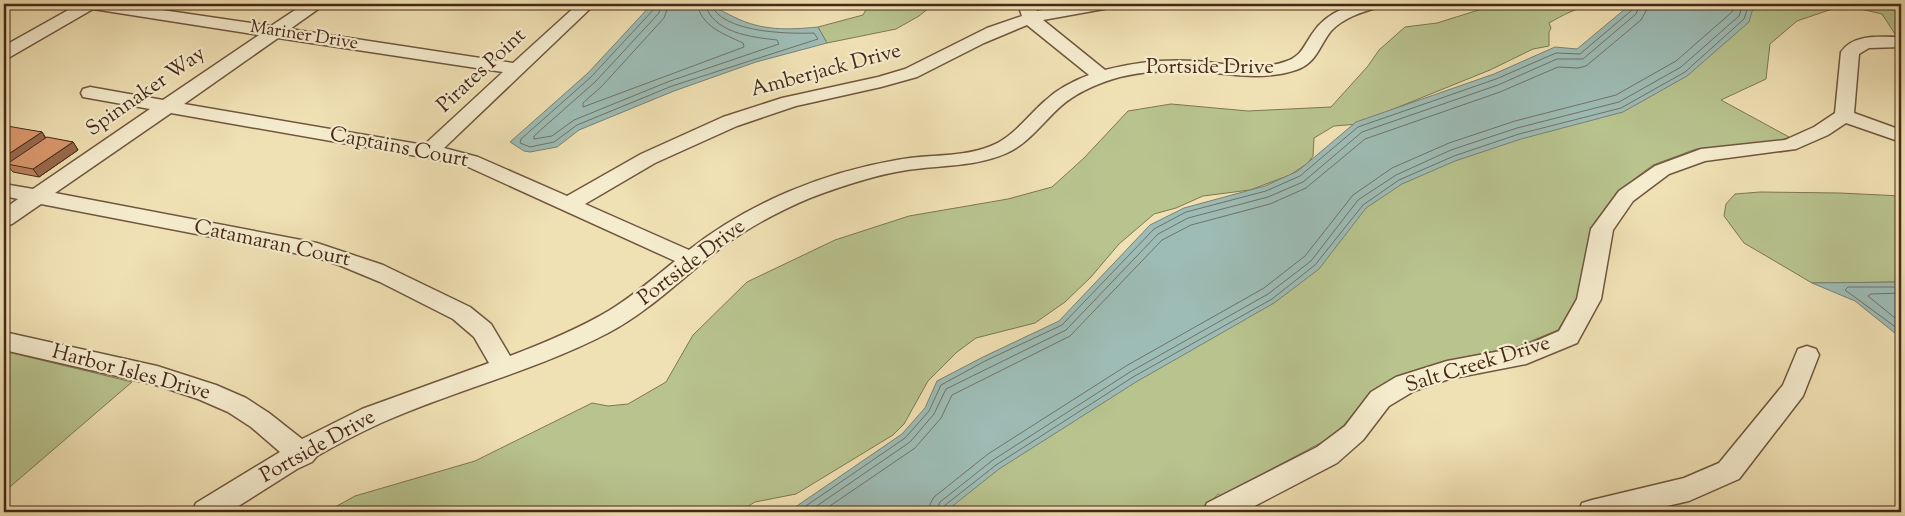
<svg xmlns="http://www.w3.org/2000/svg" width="1905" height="516" font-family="'Sorts Mill Goudy',serif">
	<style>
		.green { fill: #b8c38e; stroke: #7f7652 }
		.water { fill: #9dbcb5; stroke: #7a8176 }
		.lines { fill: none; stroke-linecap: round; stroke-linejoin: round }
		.shore { stroke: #727266; stroke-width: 1 }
		.minor-casing { stroke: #70563e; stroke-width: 3 }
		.minor { fill: #f5ecce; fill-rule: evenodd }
		.wall { fill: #bc835e; stroke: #462817 }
		.shaded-wall { fill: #996a4c; stroke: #462817 }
		.building { fill: #db986d; stroke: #462817 }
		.labels { text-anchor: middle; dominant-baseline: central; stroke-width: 4.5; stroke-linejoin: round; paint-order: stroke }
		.far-street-label { font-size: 18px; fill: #462817; stroke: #f5ecce }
		.street-label { font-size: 21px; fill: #462817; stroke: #f5ecce }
	</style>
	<rect width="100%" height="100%" fill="#f0e1b4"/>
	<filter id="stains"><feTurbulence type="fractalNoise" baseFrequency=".004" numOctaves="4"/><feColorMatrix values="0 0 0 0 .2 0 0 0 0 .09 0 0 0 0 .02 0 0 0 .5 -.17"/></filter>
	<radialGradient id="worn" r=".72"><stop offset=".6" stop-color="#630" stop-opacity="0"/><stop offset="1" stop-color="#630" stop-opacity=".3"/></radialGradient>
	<!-- green -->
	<g class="green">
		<path d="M869,4H934L919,16L896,29L827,43L818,27L863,15Z"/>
		<path d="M1498,4H1628C1616,9 1605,4 1593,5C1576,8 1563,15 1549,23L1551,28L1549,32V46L1533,49L1490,70L1391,110L1371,123L1334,126L1314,138L1313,156L1308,163L1290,175L1250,190L1203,196L1176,208L1154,214L1119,244L1091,277L1065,302L1035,323L976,338L957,352L928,381L904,424L893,435L796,494L755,502L739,512H326L355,496L475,461L592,403L608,406L628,404L666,382L693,335L747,282L835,240L909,216L1008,199L1052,187L1084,158L1128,111L1171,104L1248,111L1331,107L1368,66L1379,50L1405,27L1437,23Z"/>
		<path d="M1746,4H1901V38L1897,37L1882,14L1844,5L1797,21L1770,44L1766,79L1721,100L1789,137L1782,140L1749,144L1696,149L1653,165L1618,191L1593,225L1579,294L1558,330L1519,346L1441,362L1397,376L1370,393L1344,425L1326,440L1221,496L1218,494L1212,501L1194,512H894L1325,223Z"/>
		<path d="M1760,192L1840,193L1901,196V282L1812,283L1744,243L1724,216L1726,204L1735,194Z"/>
		<path d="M4,351L132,382L4,492Z"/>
	</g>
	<!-- water -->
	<g class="water">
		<path d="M652,4H715C720,11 726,13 734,17C762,31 788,30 818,27L827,43L756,62L674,91L579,130L557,147L530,152L524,151L510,142L588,73Z"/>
		<path d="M1631,4H1754L1749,22L1687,76L1623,112L1521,139L1455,161L1402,184L1366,208L1319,269L1274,303L1136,382L999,469L945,512H788L902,434L925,408L937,381L983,357L1059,321L1150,225L1184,208L1265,186L1298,171L1356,122L1494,74L1555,47L1577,49Z"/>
		<path d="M1901,282V338L1855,301L1812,283Z"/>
	</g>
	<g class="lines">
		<!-- shore -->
		<g class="shore">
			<path d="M655,4L654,9L591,77L521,139L520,143L530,147L554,142L577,125L672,86L818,39L814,33C789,34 721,33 711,4"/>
			<path d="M661,4L659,13L596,81L534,136V139L552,136L574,120L670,81L779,44L777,40C751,37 713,33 705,4"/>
			<path d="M669,4L664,18L602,86L583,103V107L744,47L743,43C724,34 702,27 697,4"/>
			<path d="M1901,287H1848L1845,290L1901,331"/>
			<path d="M1901,293L1871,294L1868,296L1901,323"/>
			<path d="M797,512L905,438L929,411L941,385L985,361L1062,325L1154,229L1186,212L1266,191L1300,176L1358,127L1496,79L1556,53L1580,54L1632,10L1633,4"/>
			<path d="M808,512L910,442L934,414L946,389L1066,330L1158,234L1188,218L1268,197L1303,182L1362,132L1498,85L1557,59H1583L1636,14L1640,4"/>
			<path d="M821,512L915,448L941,418L952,395L1070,336L1162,240L1191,225L1270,204L1306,188L1365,139L1500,92L1558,67L1578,68L1586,66L1641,20L1646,11L1647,4"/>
			<path d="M929,512L930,504L934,497L988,454L1126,366L1264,288L1305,256L1353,195L1392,168L1449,143L1515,121L1616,95L1676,61L1732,12L1735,4"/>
			<path d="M936,512L940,502L993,460L1130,372L1268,294L1311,261L1358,200L1396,175L1451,150L1517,128L1619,102L1681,67L1739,16L1743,4"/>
			<path d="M942,512L944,506L996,465L1133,377L1272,299L1315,265L1363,205L1399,180L1454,156L1519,134L1621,108L1685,72L1744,19L1749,4"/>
		</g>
		<!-- minor casing -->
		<g class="minor-casing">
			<g id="minor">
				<path d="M79,4H121L271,26L304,4H323L321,7L290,29L513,63L578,4H595L444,148L478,157L567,196L641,154L723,117L782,98L878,77L905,69L987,28L1022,16L1019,7L1021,4H1033L1037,11L1072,4H1112L1110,7L1104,9L1043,20L1105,70C1135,62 1164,59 1195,61C1225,63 1258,72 1287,61C1301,56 1304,46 1312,34C1328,10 1354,2 1381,4L1379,7C1362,12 1343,18 1331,31C1319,46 1317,63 1296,70C1263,81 1230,74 1196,71C1169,70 1139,71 1113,79C1094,85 1076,93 1061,106C1043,122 1029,143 1007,153C976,167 941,165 907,170C874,175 842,186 810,198C779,211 749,227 722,247C684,276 650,311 608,333C535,371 455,390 381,423C359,433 338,444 317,456L312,462L297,469L229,512H192L196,503L280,452L251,427L228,412L198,399L156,385L4,350V332L157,366L216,385L246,398L269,413L302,439L362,409L489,363L474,337L453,319L380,282L339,265L315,257L41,204L12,224L4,226V209L18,199L4,196V184L33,189L150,109L83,97L81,93L83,89L90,87L163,100L259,35L93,9L10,57L4,58V46ZM1027,25L1089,75C1073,81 1058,89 1046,100C1028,115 1014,137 991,146C962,158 927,154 897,160C822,173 749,203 689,250L585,204L655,163L737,126L796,106L881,87L917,77L984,43ZM278,38L503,72L424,145L184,104ZM171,113L451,162L464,165L675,261C654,278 633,296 610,310C578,329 544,343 510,356L491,324L470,307L383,265L317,243L55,193Z"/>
				<path d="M1901,37V47L1869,48L1859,54L1854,113L1901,130V142L1846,123L1828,135L1796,149L1705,161L1669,174L1633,201L1613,230L1601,299L1577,343L1526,364L1449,379L1414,391L1389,406L1363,440L1337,463L1243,512H1203L1207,503L1317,447L1345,426L1371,392L1396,377L1447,361L1522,347L1559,331L1577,299L1591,229L1619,191L1655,166L1701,149L1785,140L1814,127L1835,113L1841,52C1854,33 1881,37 1901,37Z"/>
				<path d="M1807,346L1816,349L1819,355L1803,396L1739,479L1689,501L1641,512H1578L1582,503L1592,500L1684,478L1719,463L1783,385L1798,349Z"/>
			</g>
		</g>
		<!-- minor -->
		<use href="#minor" class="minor"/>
	</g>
	<!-- wall -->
	<path class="wall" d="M4,128L42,132L46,138L73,142L78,150L39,177L13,172L7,165L4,164Z"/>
	<!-- shaded-wall -->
	<g class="shaded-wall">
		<path d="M42,132L47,141L9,164L4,157Z"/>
		<path d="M73,142L78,150L39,177L33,169Z"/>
	</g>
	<!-- building -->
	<g class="building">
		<path d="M7,126L42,132L4,157V128Z"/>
		<path d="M47,137L73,142L33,169L7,164Z"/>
	</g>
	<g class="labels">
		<!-- far-street labels -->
		<g class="far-street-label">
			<text transform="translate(304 36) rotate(9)">Mariner Drive</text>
		</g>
		<!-- street labels -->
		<g class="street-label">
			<text x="1210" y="68">Portside Drive</text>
			<text transform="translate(482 71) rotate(-43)">Pirates Point</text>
			<text transform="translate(826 71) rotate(-15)">Amberjack Drive</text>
			<text transform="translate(146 92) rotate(-35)">Spinnaker Way</text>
			<text transform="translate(399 148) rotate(11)">Captains Court</text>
			<text transform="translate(272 244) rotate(12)">Catamaran Court</text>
			<text transform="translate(692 263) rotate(-37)">Portside Drive</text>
			<text transform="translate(1478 365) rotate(-17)">Salt Creek Drive</text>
			<text transform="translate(131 373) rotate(15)">Harbor Isles Drive</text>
			<text transform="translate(318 447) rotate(-29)">Portside Drive</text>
		</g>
	</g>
	<!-- margin -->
	<rect width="1905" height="516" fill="none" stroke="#f0e1b4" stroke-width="20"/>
	<rect x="5" y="5" width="1895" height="506" fill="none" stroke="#462817" stroke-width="2.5"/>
	<rect x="10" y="10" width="1885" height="496" fill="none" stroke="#462817"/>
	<rect width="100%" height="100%" filter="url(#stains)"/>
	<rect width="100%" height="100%" fill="url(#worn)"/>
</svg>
